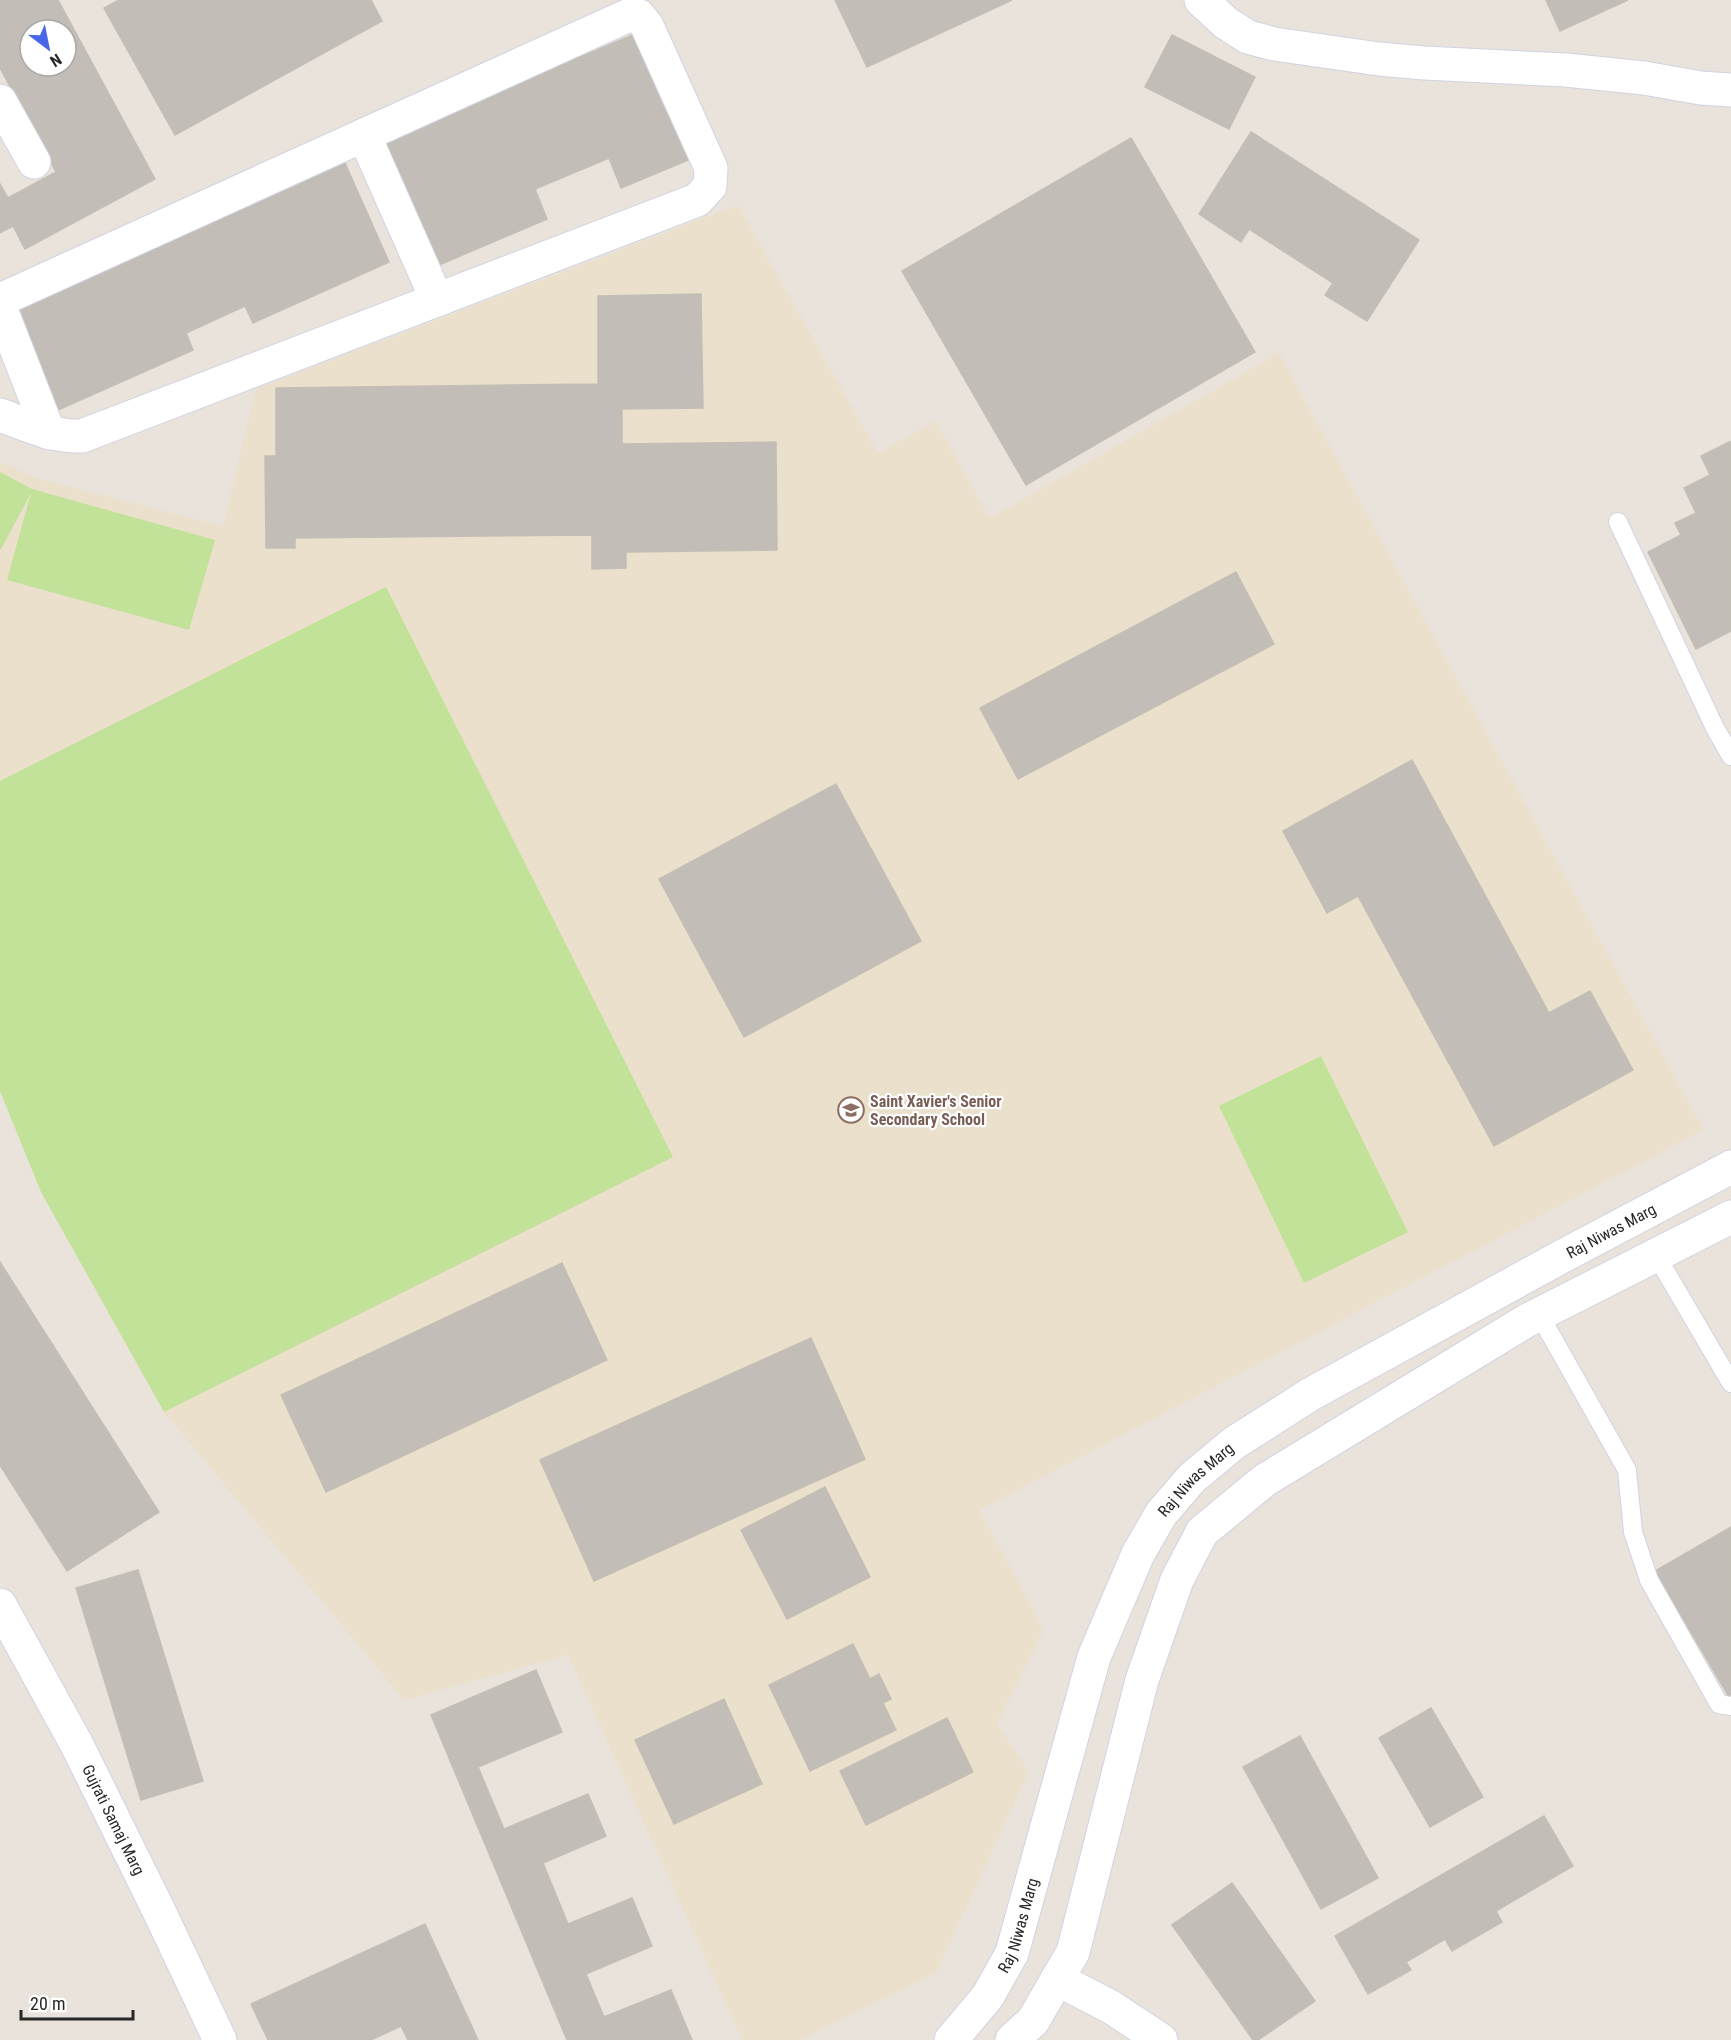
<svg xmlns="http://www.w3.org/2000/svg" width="1731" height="2040" font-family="'Roboto Condensed',sans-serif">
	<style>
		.education { fill: #eae0cc }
		.pitch { fill: #c2e299 }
		.building { fill: #c2bdb7; stroke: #c4bfb5; stroke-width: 1.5; fill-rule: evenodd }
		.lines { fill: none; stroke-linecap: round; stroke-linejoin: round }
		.lane-casing { stroke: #d1d3e0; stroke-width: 20 }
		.street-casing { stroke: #d1d3e0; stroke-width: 35 }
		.secondary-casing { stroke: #d1d3e0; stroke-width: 35 }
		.lane { stroke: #fff; stroke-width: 18 }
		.street { stroke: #fff; stroke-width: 33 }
		.secondary { stroke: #fff; stroke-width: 33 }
		.labels { text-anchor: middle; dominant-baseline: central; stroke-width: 4.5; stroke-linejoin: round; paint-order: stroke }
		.education-label { font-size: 16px; font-weight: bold; fill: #785e54; stroke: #fff; text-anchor: start }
		.street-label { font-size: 16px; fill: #282828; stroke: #fff }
	</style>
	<rect width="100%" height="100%" fill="#e9e3db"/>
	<!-- education -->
	<path class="education" d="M738,205L878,453L936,421L990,518L1279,353L1704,1130L980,1510L1044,1630L997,1724L1029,1772L936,1973L800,2040H742L568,1655L404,1700L164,1412L41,1192L0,1091V462L35,478L223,526L256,389Z"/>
	<!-- pitch -->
	<g class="pitch">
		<path d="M0,472L32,489L215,540L189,630L7,580L31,493L0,551Z"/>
		<path d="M386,587L673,1157L164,1412L41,1192L0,1091V781Z"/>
		<path d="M1321,1056L1408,1232L1304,1283L1219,1106Z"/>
	</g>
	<!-- building -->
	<g class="building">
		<path d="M0,0H58L155,179L25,249L13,226L0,233V184L8,198L56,172L0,68ZM30,30H66V66H30Z"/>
		<path d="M119,0H371L382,21L175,135L104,8Z"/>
		<path d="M835,0H1012L867,67Z"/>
		<path d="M1546,0H1628L1560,31Z"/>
		<path d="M635,34L688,160L621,188L609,158L535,189L547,219L425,271L372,144Z"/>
		<path d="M1172,35L1255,77L1229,129L1145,87Z"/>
		<path d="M1251,132L1419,240L1367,321L1325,295L1333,283L1249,229L1241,242L1199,214Z"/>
		<path d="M1131,138L1255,352L1026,485L902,271Z"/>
		<path d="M341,154L389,262L253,323L245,306L186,333L193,350L58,410L10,303Z"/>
		<path d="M701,294L703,408L622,409V444L776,442L777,550L626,552V568L592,569V535L295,538V548H266L265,456H276V388L598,384V296Z"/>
		<path d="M1731,441V631L1696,649L1648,552L1681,535L1675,523L1696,513L1684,488L1710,475L1701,456Z"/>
		<path d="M1236,572L1274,644L1018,779L980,708Z"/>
		<path d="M1412,760L1549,1013L1590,991L1633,1070L1494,1146L1358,896L1327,913L1283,831Z"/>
		<path d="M836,784L921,941L744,1037L659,879Z"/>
		<path d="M0,1262L159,1512L67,1571L0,1465Z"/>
		<path d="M562,1263L607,1360L326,1492L281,1395Z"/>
		<path d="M811,1338L865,1459L594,1581L540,1460Z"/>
		<path d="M825,1487L870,1577L787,1619L741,1530Z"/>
		<path d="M1731,1527V1696L1729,1697L1655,1571Z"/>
		<path d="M138,1570L203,1781L141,1800L76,1588Z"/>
		<path d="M853,1644L870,1679L879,1674L891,1699L883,1703L896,1730L810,1771L769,1685Z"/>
		<path d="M536,1670L562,1732L478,1767L504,1829L588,1794L606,1836L543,1863L568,1924L632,1898L652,1946L586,1974L604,2017L671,1990L692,2040H567L431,1715Z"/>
		<path d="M724,1699L762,1784L674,1824L635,1740Z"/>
		<path d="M1431,1708L1483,1797L1430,1827L1379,1738Z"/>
		<path d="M947,1718L973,1772L866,1825L840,1771Z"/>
		<path d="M1300,1736L1378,1878L1321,1909L1243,1767Z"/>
		<path d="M1544,1816L1573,1866L1496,1911L1502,1922L1452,1951L1445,1939L1406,1962L1411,1970L1368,1994L1335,1936Z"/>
		<path d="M1232,1883L1315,2001L1258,2040H1253L1172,1925Z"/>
		<path d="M425,1924L478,2040H408L401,2026L371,2040H268L251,2004Z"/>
	</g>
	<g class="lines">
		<!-- lane casing -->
		<g class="lane-casing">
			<g id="lane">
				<path d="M1618,522L1715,728L1731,756"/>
				<path d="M1656,1255L1731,1383"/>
				<path d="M1539,1314L1627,1470L1633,1532L1649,1580L1719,1704L1731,1706"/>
			</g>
		</g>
		<!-- street casing -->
		<g class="street-casing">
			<g id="street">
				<path d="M1201,0L1226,23L1248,37L1274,44L1379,59L1424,63L1566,70L1644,78L1701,88L1731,90"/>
				<path d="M0,101L34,162"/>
				<path d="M364,135L437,300"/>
				<path d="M0,300L627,16H639L647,26L711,168L710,186L697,200L82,436C53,437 27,425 0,415"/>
				<path d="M0,307L49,433"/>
				<path d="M1057,1979L1111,2007L1161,2040"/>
			</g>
		</g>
		<!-- secondary casing -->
		<g class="secondary-casing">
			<g id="secondary">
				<path id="s1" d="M0,1605L77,1745L159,1911L220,2040"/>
				<path id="s2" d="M951,2040L988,1996L1012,1953L1094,1657L1138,1554L1161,1514L1192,1478L1234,1443L1311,1394L1561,1257L1731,1167"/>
				<path d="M1012,2040L1033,2021L1073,1952L1142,1680L1177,1580L1202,1532L1265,1480L1526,1321L1731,1217"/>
			</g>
		</g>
		<!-- lane -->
		<use href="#lane" class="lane"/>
		<!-- street -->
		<use href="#street" class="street"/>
		<!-- secondary -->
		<use href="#secondary" class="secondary"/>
	</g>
	<!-- icons -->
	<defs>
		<g id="school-ring" transform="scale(1.35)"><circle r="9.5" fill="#fff" stroke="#8d6e63" stroke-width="1.5"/><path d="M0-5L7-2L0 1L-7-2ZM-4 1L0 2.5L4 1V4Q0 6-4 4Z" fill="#8d6e63"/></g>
	</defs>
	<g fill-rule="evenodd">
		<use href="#school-ring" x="851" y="1110"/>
	</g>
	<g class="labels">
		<!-- education labels -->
		<g class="education-label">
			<text x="870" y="1101">Saint Xavier's Senior<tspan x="870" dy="18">Secondary School</tspan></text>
		</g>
		<!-- street labels -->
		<g class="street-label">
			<text stroke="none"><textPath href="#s2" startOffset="1107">Raj Niwas Marg</textPath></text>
			<text stroke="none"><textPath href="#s2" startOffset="621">Raj Niwas Marg</textPath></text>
			<text stroke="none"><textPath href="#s1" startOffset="243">Gujrati Samaj Marg</textPath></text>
			<text stroke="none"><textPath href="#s2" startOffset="135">Raj Niwas Marg</textPath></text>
		</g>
	</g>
	<!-- north arrow -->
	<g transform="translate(48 48) rotate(148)"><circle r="28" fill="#ffffff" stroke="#a9a9a9" stroke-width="1.5"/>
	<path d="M0-4.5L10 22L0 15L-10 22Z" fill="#4966e8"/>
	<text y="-9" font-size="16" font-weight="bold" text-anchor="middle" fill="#282828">N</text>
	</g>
	<!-- scale -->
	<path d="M21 2010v9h112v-9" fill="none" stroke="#282828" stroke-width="3"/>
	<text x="30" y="2010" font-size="18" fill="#282828" stroke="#ffffff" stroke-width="4.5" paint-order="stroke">20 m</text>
</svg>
